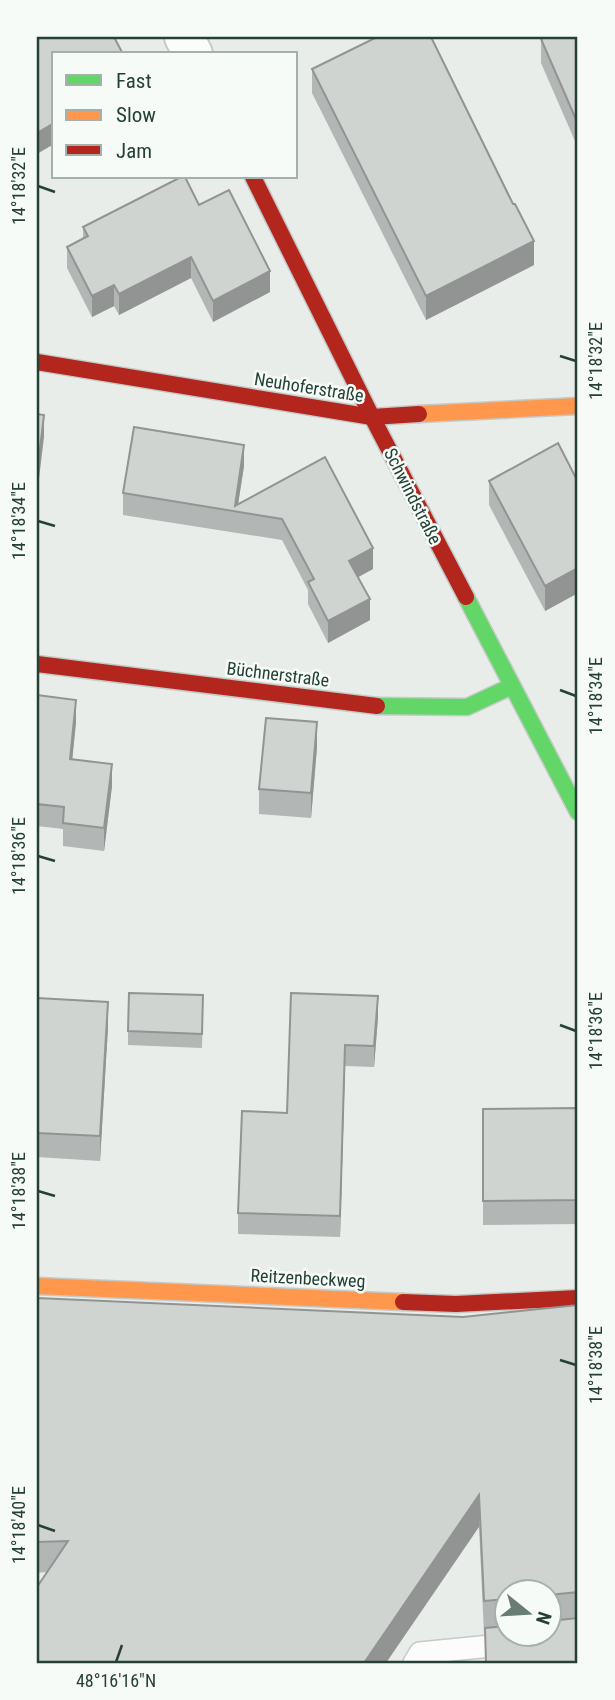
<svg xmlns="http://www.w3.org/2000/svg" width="615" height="1700" font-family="'Roboto Condensed',sans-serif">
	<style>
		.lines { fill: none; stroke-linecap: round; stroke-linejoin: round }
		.lane-casing { stroke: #c5cac7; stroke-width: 24 }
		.street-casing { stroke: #c5cac7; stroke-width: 42 }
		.fast-casing { stroke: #c4cac7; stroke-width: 19 }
		.slow-casing { stroke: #c4cac7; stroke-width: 19 }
		.jam-casing { stroke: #c4cac7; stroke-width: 19 }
		.lane { stroke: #fcfcfc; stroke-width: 21 }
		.street { stroke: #fcfcfc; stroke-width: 38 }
		.fast { stroke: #63d668; stroke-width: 16 }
		.slow { stroke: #ff974d; stroke-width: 16 }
		.jam { stroke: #b3261e; stroke-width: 16 }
		.wall { fill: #b2b6b4; fill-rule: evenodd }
		.shaded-wall { fill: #919492 }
		.building { fill: #cfd4d1; stroke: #919492; stroke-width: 2 }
		.ticks { fill: none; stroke: #254135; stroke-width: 2.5 }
		.labels { text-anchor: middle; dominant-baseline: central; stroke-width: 5; stroke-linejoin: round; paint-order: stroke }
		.street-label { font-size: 18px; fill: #254135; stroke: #f7fbf8 }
		.neatline { fill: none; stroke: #254135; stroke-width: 2.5 }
		.ticks-label { font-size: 18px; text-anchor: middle; fill: #254135 }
	</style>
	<rect width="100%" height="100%" fill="#e8edea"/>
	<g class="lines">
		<!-- lane casing -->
		<g class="lane-casing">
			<path id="lane" d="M414,1663L420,1653L511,1644"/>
		</g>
		<!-- street casing -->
		<g class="street-casing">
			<path id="street" d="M184,37L193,54"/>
		</g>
		<!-- fast casing -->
		<g class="fast-casing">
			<g id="fast">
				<path d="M466,597L578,812"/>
				<path d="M377,706L467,707L512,686"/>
			</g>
		</g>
		<!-- slow casing -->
		<g class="slow-casing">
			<g id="slow">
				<path d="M419,414L578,406"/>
				<path d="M37,1286L403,1302"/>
			</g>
		</g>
		<!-- jam casing -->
		<g class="jam-casing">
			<g id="jam">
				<path d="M253,177L372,417L466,597"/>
				<path d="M37,362L372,417L419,414"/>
				<path d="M37,664L377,706"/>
				<path d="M403,1302L456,1304L578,1298"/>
			</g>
		</g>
		<!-- lane -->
		<use href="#lane" class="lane"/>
		<!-- street -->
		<use href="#street" class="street"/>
		<!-- fast -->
		<use href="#fast" class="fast"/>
		<!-- slow -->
		<use href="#slow" class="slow"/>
		<!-- jam -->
		<use href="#jam" class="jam"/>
	</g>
	<!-- wall -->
	<g class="wall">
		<path d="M578,37V148L541,63V39Z"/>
		<path d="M312,69L534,265L426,320L312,93Z"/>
		<path d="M199,205L270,292L213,322L191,278L119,315L114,306L92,317L67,268V247L83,238V227Z"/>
		<path d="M325,457L373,569L358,577L370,620L328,643L308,604V590L282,540L123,515V493L244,466L238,504Z"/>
		<path d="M489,481L578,482V593L545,611L489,505Z"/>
		<path d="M37,695L76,722L72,760L112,786L104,851L63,846V829L37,826Z"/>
		<path d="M317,747L311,818L259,814V789Z"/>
		<path d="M291,993L378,1017L374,1067L345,1066L340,1237L238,1234V1213L287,1113Z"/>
		<path d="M37,998L108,1027L100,1161L37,1157Z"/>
		<path d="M203,1009L202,1048L128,1045V1031Z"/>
		<path d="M578,1108V1224L483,1225V1109Z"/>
		<path d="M37,1298L463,1317L578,1305V1663H485V1633H484L479,1527L37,1573ZM507,1592H549V1634H507Z"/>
	</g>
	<!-- shaded-wall -->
	<g class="shaded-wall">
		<path d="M54,123V144L37,154V133Z"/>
		<path d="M534,241V265L426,320V296Z"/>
		<path d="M191,257V278L119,315V294Z"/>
		<path d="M270,271V292L213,322V301Z"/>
		<path d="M114,285V306L92,317V296Z"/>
		<path d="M44,415V437L37,495V473Z"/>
		<path d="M244,445V466L237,511L235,506Z"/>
		<path d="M373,548V569L349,582V561Z"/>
		<path d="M578,568V593L545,611V586Z"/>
		<path d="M370,599V620L328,643V621Z"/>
		<path d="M76,700V722L70,782V759Z"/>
		<path d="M317,722V747L311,818V793Z"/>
		<path d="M112,764V786L104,851V828Z"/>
		<path d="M378,996V1017L374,1067V1046Z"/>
		<path d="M108,1002V1027L100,1161V1136Z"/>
		<path d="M345,1045V1066L340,1237V1216Z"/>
		<path d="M479,1495V1527L386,1663H364Z"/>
	</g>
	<!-- building -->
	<g class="building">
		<path d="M37,37H114L123,54H54V123L37,133Z"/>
		<path d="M377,37H431L513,204H515L534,241L426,296L312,69Z"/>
		<path d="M545,37H578V124L541,39Z"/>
		<path d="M181,177H185L199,205L229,190L270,271L213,301L191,257L119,294L114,285L92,296L67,247L88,236L83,227Z"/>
		<path d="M37,414L44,415L37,473Z"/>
		<path d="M134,427L244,445L235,506L325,457L373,548L349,561L370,599L328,621L308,582L314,579L282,519L123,493Z"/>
		<path d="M558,443L578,482V568L545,586L489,481Z"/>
		<path d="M37,695L76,700L70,759L112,764L104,828L63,823L64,807L37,804Z"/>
		<path d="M266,718L317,722L311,793L259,789Z"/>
		<path d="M129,993L203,995L202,1034L128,1031Z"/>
		<path d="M291,993L378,996L374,1046L345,1045L340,1216L238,1213L242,1111L287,1113Z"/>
		<path d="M37,998L108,1002L100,1136L37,1133Z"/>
		<path d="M578,1108V1200L483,1201V1109Z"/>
		<path d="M37,1298L463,1317L578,1305V1592L549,1595V1592H507V1599L484,1601L479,1495L364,1663H37V1587L68,1541L37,1542Z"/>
		<path d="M578,1618V1663H486L485,1628L507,1626V1634H549V1621Z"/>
	</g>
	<!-- ticks -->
	<path class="ticks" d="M38,186L55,192M560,356L576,361M38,521L55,526M560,690L576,696M38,856L55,861M560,1025L576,1031M38,1191L55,1196M560,1360L576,1365M38,1525L55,1531M116,1662L122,1645"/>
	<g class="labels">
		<!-- street labels -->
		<g class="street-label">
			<text transform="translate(309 387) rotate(9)">Neuhoferstraße</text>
			<text transform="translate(413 496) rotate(63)">Schwindstraße</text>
			<text transform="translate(278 674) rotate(7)">Büchnerstraße</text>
			<text transform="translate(308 1278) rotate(3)">Reitzenbeckweg</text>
		</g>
	</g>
	<!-- border -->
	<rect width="615" height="1700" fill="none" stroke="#f7fbf8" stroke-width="77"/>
	<!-- legend -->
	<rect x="52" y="52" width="245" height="126" fill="#f7fbf8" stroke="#a3b1aa" stroke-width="2"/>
	<rect x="66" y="75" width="35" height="10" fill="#63d668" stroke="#a3b1aa" stroke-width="2"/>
	<text x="116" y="88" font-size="21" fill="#254135">Fast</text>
	<rect x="66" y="110" width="35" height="10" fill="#ff974d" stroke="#a3b1aa" stroke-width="2"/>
	<text x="116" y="122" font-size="21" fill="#254135">Slow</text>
	<rect x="66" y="145" width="35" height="10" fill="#b3261e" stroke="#a3b1aa" stroke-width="2"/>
	<text x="116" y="158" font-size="21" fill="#254135">Jam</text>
	<!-- north arrow -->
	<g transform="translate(528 1613) rotate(108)"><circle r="33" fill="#f7fbf8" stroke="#a3b1aa" stroke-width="2"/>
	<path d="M0-5L12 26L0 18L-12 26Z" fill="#697d74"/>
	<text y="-10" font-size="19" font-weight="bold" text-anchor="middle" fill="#254135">N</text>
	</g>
	<rect x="38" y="38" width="538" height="1624" class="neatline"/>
	<g class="ticks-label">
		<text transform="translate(19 186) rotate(-90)" y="6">14°18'32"E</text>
		<text transform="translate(596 361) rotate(-90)" y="6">14°18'32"E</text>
		<text transform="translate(19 521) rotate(-90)" y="6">14°18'34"E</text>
		<text transform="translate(596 696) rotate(-90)" y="6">14°18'34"E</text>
		<text transform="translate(19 856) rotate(-90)" y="6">14°18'36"E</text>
		<text transform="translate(596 1031) rotate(-90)" y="6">14°18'36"E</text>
		<text transform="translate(19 1191) rotate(-90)" y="6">14°18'38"E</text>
		<text transform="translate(596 1365) rotate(-90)" y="6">14°18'38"E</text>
		<text transform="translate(19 1525) rotate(-90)" y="6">14°18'40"E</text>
		<text x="116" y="1687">48°16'16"N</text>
	</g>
</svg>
